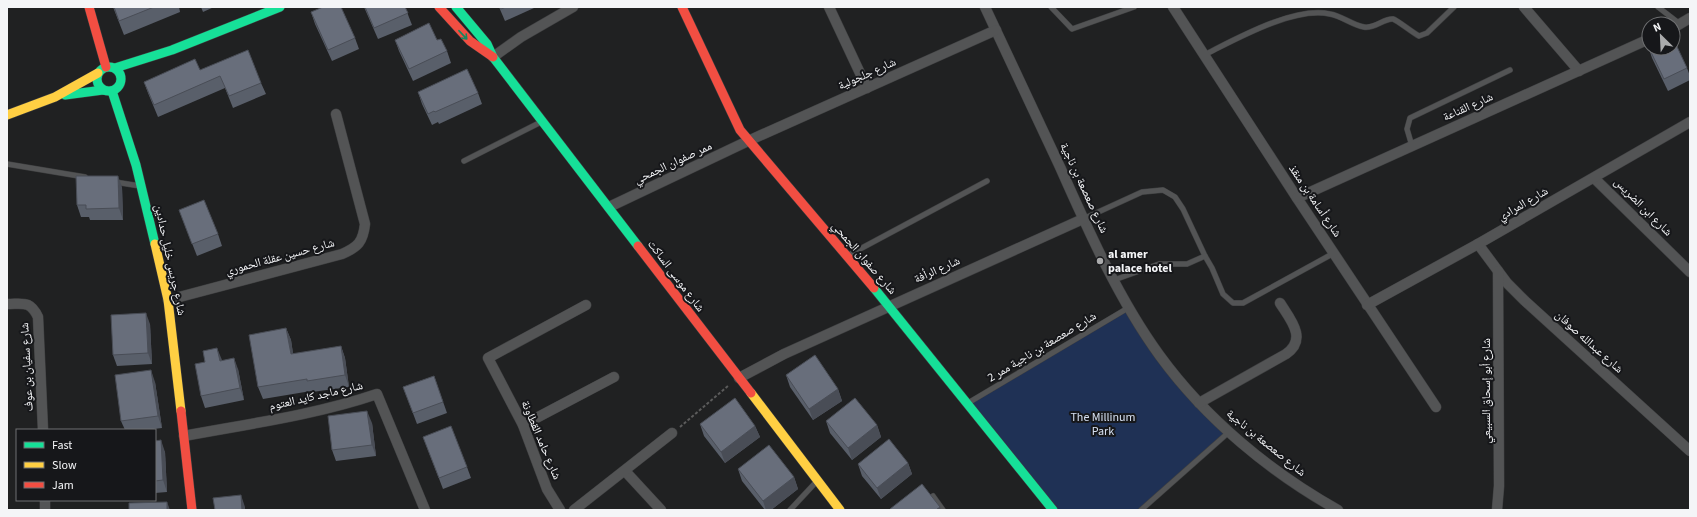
<svg xmlns="http://www.w3.org/2000/svg" width="1697" height="517" font-family="'Source Sans 3','Noto Naskh Arabic',sans-serif">
	<style>
		.green { fill: #1f3155 }
		.lines { fill: none; stroke-linecap: round; stroke-linejoin: round }
		.lane-casing { stroke: #3e3f40; stroke-width: 6 }
		.street-casing { stroke: #3e3f40; stroke-width: 11 }
		.fast-casing { stroke: #3e3f40; stroke-width: 10 }
		.slow-casing { stroke: #3e3f40; stroke-width: 10 }
		.jam-casing { stroke: #3e3f40; stroke-width: 10 }
		.path { stroke: #5b5b5b; stroke-width: 2; stroke-dasharray: 3 2; stroke-linecap: butt }
		.lane { stroke: #535455; stroke-width: 5 }
		.street { stroke: #535455; stroke-width: 10 }
		.fast { stroke: #16e098; stroke-width: 9 }
		.slow { stroke: #ffcf43; stroke-width: 9 }
		.jam { stroke: #f24e42; stroke-width: 9 }
		.wall { fill: #595f6a }
		.shaded-wall { fill: #494d56 }
		.building { fill: #686e7b; stroke: #494d56 }
		.oneway { stroke: #16865f }
		.poi-dot { fill: #aaabac; stroke: #16171a; stroke-width: 1.5 }
		.labels { text-anchor: middle; dominant-baseline: central; stroke-width: 4; stroke-linejoin: round; paint-order: stroke }
		.street-label { font-size: 12px; fill: #f4f5f7; stroke: #16171a }
		.poi-label { font-size: 12px; font-weight: bold; fill: #f4f5f7; stroke: #16171a; text-anchor: start }
		.park-label { font-size: 12px; fill: #d6e0f1; stroke: #16171a }
	</style>
	<rect width="100%" height="100%" fill="#202122"/>
	<!-- green -->
	<path class="green" d="M1128,308L1140,327L1229,432L1141,510H1053L967,404Z"/>
	<g class="lines">
		<!-- lane casing -->
		<g class="lane-casing">
			<g id="lane">
				<path d="M1051,7L1072,29L1134,7"/>
				<path d="M1658,7L1680,24"/>
				<path d="M1204,55C1236,39 1294,6 1330,14C1342,16 1352,25 1364,27C1375,29 1384,18 1393,19C1397,20 1413,33 1419,36L1427,33L1454,7"/>
				<path d="M1412,146L1407,129L1410,118L1510,70"/>
				<path d="M464,161L541,122"/>
				<path d="M7,164L85,177"/>
				<path d="M115,182L140,186"/>
				<path d="M1083,219L1142,192L1163,190L1175,197L1183,209L1205,256L1212,268L1223,294L1233,303H1243L1334,253"/>
				<path d="M847,256L987,181"/>
				<path d="M1114,280L1159,264H1187L1205,256"/>
				<path d="M968,403L1128,308"/>
				<path d="M933,496L943,510"/>
				<path d="M790,510L817,481"/>
				<path d="M1141,510L1229,432"/>
			</g>
		</g>
		<!-- street casing -->
		<g class="street-casing">
			<g id="street">
				<path d="M829,7L867,88"/>
				<path d="M985,7C1010,60 1035,113 1060,167C1088,230 1119,300 1160,356C1206,419 1270,472 1338,510"/>
				<path d="M1173,7L1297,198L1436,407"/>
				<path d="M1524,7L1579,71"/>
				<path d="M1673,28L1690,18"/>
				<path d="M493,57L521,37L573,7"/>
				<path d="M1594,178L1690,272"/>
				<path d="M1297,198L1649,39"/>
				<path d="M609,207L748,141L996,30"/>
				<path d="M1478,244L1507,283L1525,301L1690,451"/>
				<path d="M168,300L342,254C358,247 363,242 365,224L336,114"/>
				<path d="M7,304C23,304 30,300 38,317L43,430"/>
				<path d="M1367,305L1478,244L1690,122"/>
				<path d="M739,378L784,354L1083,219"/>
				<path d="M1199,403L1286,354C1308,339 1290,319 1280,303"/>
				<path d="M523,425L614,377"/>
				<path d="M184,436C248,424 315,415 377,394L425,510"/>
				<path d="M625,471L661,510"/>
				<path d="M45,500V510"/>
				<path d="M560,510L547,489L523,425L488,358L586,305"/>
				<path d="M574,510L672,433"/>
				<path d="M1497,510L1499,486L1498,271"/>
			</g>
		</g>
		<!-- fast casing -->
		<g class="fast-casing">
			<g id="fast">
				<path d="M456,7L487,44L493,57L638,246"/>
				<circle cx="109" cy="79" r="12"/>
				<path d="M115,68L172,50L280,7"/>
				<path d="M112,91L136,165L155,244"/>
				<path d="M65,95L103,90"/>
				<path d="M874,288L1053,510"/>
			</g>
		</g>
		<!-- slow casing -->
		<g class="slow-casing">
			<g id="slow">
				<path d="M7,115L55,97L98,73"/>
				<path d="M155,244L168,300L181,411"/>
				<path d="M751,393L840,510"/>
			</g>
		</g>
		<!-- jam casing -->
		<g class="jam-casing">
			<g id="jam">
				<path d="M89,7L106,67"/>
				<path d="M439,7L470,41L493,57"/>
				<path d="M682,7L740,130L874,288"/>
				<path d="M638,246L751,393"/>
				<path d="M181,411L192,510"/>
			</g>
		</g>
		<!-- path -->
		<path class="path" d="M680,427L728,386"/>
		<!-- lane -->
		<use href="#lane" class="lane"/>
		<!-- street -->
		<use href="#street" class="street"/>
		<!-- fast -->
		<use href="#fast" class="fast"/>
		<!-- slow -->
		<use href="#slow" class="slow"/>
		<!-- jam -->
		<use href="#jam" class="jam"/>
	</g>
	<!-- wall -->
	<g class="wall">
		<path d="M113,7H179L180,12L124,35Z"/>
		<path d="M201,7H214L203,12Z"/>
		<path d="M364,7H405L412,25L378,39Z"/>
		<path d="M499,7H533L534,8L505,21Z"/>
		<path d="M311,12L355,38L359,49L332,61L315,24Z"/>
		<path d="M395,40H437L447,51L451,63L413,81L399,51Z"/>
		<path d="M1648,46L1687,68L1690,76V80L1668,91L1652,58Z"/>
		<path d="M200,70L261,83L266,94L233,108L225,88L158,117L148,93L144,82Z"/>
		<path d="M418,92L478,93L482,104L439,124L438,122L432,125L422,104Z"/>
		<path d="M122,187L123,220H90L89,217H81L77,205Z"/>
		<path d="M179,210L218,234L222,246L197,256Z"/>
		<path d="M150,324L152,364L117,366L113,355Z"/>
		<path d="M286,328L291,340L293,354L341,346L345,358L349,387L312,392L311,391L263,399L258,387Z"/>
		<path d="M222,360L238,369L244,400L205,408L201,396Z"/>
		<path d="M786,375L838,389L842,401L813,420L790,387Z"/>
		<path d="M434,376L447,413L417,424L403,387Z"/>
		<path d="M155,382L162,428L145,430H125L121,421Z"/>
		<path d="M826,421L877,425L881,437L852,460L830,433Z"/>
		<path d="M372,423L376,456L336,461L332,450Z"/>
		<path d="M700,424L755,426L760,437L725,463L704,436Z"/>
		<path d="M423,437L467,467L471,478L443,489Z"/>
		<path d="M155,441L165,452L167,492L155,493Z"/>
		<path d="M908,463L912,474L881,499L862,476L858,464Z"/>
		<path d="M738,469L794,477L798,489L771,510H765L742,481Z"/>
	</g>
	<!-- shaded-wall -->
	<g class="shaded-wall">
		<path d="M118,176L122,187L123,220L119,208Z"/>
		<path d="M146,313L150,324L152,364L148,353Z"/>
		<path d="M286,328L291,340L295,366L291,354Z"/>
		<path d="M341,346L345,358L349,387L345,375Z"/>
		<path d="M217,348L222,360L224,372L220,361Z"/>
		<path d="M234,358L238,369L244,400L240,388Z"/>
		<path d="M151,370L155,382L162,428L158,416Z"/>
		<path d="M838,389L842,401L813,420L809,409Z"/>
		<path d="M367,411L372,423L376,456L372,445Z"/>
		<path d="M877,425L881,437L852,460L848,448Z"/>
		<path d="M755,426L760,437L725,463L721,452Z"/>
		<path d="M161,440L165,452L167,492L163,480Z"/>
		<path d="M908,463L912,474L881,499L877,488Z"/>
		<path d="M794,477L798,489L771,510H766L763,501Z"/>
		<path d="M241,495L245,507V510H242Z"/>
		<path d="M167,502L170,510H167Z"/>
		<path d="M940,507L941,510H936Z"/>
	</g>
	<!-- building -->
	<g class="building">
		<path d="M114,7H154L119,21Z"/>
		<path d="M323,7H341L355,38L328,50L311,12Z"/>
		<path d="M365,7H405L408,13L374,28Z"/>
		<path d="M500,7H506L501,9Z"/>
		<path d="M429,23L437,40L441,39L447,51L409,69L395,40Z"/>
		<path d="M1673,38L1687,68L1664,79L1649,48H1673Z"/>
		<path d="M248,50L261,83L229,96L220,76L154,105L144,82L195,59L200,70Z"/>
		<path d="M467,69L478,93L435,112L434,111L428,114L418,92Z"/>
		<path d="M76,176H118L119,208L86,209V205H77Z"/>
		<path d="M204,200L218,234L192,244L179,210Z"/>
		<path d="M146,313L148,353L113,355L111,315Z"/>
		<path d="M286,328L291,354L341,346L345,375L307,381V379L258,387L249,335Z"/>
		<path d="M217,348L220,361L234,358L240,388L201,396L195,364L205,362L203,351Z"/>
		<path d="M815,355L838,389L809,409L786,375Z"/>
		<path d="M151,370L158,416L121,421L115,375Z"/>
		<path d="M434,376L443,402L413,413L403,387Z"/>
		<path d="M735,398L755,426L721,452L700,424Z"/>
		<path d="M855,398L877,425L848,448L826,421Z"/>
		<path d="M367,411L372,445L332,450L328,416Z"/>
		<path d="M451,426L467,467L439,478L423,437Z"/>
		<path d="M889,439L908,463L877,488L858,464Z"/>
		<path d="M161,440L163,480L155,481V441Z"/>
		<path d="M769,445L794,477L763,501L738,469Z"/>
		<path d="M922,484L940,507L936,510H890V509Z"/>
		<path d="M241,495L242,510H215L213,498Z"/>
		<path d="M167,502V510H129V503Z"/>
	</g>
	<!-- one-way arrows -->
	<defs><path id="oneway-shaft" d="M-6 0H5M1.5-3L5.5 0L1.5 3" fill="none" stroke-width="1.6" stroke-linecap="round" stroke-linejoin="round"/></defs>
	<use class="oneway" href="#oneway-shaft" transform="translate(463 35) rotate(47)"/>
	<!-- markers -->
	<circle class="poi-dot" cx="1100" cy="261" r="4"/>
	<g class="labels">
		<!-- street labels -->
		<g class="street-label">
			<text transform="translate(867 74) rotate(-24)">شارع جلجولية</text>
			<text transform="translate(1468 107) rotate(-24)">شارع القناعة</text>
			<text transform="translate(673 163) rotate(-25)">ممر صفوان الجمحي</text>
			<text transform="translate(1084 188) rotate(65)">شارع صعصعة بن ناجية</text>
			<text transform="translate(1315 201) rotate(56)">شارع أسامة بن منقذ</text>
			<text transform="translate(1523 204) rotate(-30)">شارع المرادي</text>
			<text transform="translate(1643 207) rotate(45)">شارع ابن الضريس</text>
			<text transform="translate(280 257) rotate(-15)">شارع حسين عقلة الحموري</text>
			<text transform="translate(864 258) rotate(49)">شارع صفوان الجمحي</text>
			<text transform="translate(170 260) rotate(78)">شارع جريس خليل حدادين</text>
			<text transform="translate(937 270) rotate(-24)">شارع الرأفة</text>
			<text transform="translate(676 276) rotate(53)">شارع موسى الساكت</text>
			<text transform="translate(1589 342) rotate(42)">شارع عبدالله صوفان</text>
			<text transform="translate(1042 347) rotate(-31)">شارع صعصعة بن ناجية ممر 2</text>
			<text transform="translate(27 367) rotate(-93)">شارع سفيان بن عوف</text>
			<text transform="translate(1486 391) rotate(-90)">شارع أبو إسحاق السبيعي</text>
			<text transform="translate(316 396) rotate(-13)">شارع ماجد كايد العتوم</text>
			<text transform="translate(541 440) rotate(67)">شارع حامد القطاونة</text>
			<text transform="translate(1266 443) rotate(39)">شارع صعصعة بن ناجية</text>
		</g>
		<!-- poi labels -->
		<g class="poi-label">
			<text x="1108" y="254">al amer<tspan x="1108" dy="14">palace hotel</tspan></text>
		</g>
		<!-- park labels -->
		<g class="park-label">
			<text x="1103" y="417">The Millinum<tspan x="1103" dy="14">Park</tspan></text>
		</g>
	</g>
	<!-- border -->
	<rect width="1697" height="517" fill="none" stroke="#f4f5f7" stroke-width="16"/>
	<!-- legend -->
	<rect x="16" y="429" width="140" height="72" fill="#16171a" stroke="#6f7072"/>
	<rect x="24" y="442" width="20" height="6" fill="#16e098" stroke="#6f7072"/>
	<text x="52" y="449" font-size="12" fill="#f4f5f7">Fast</text>
	<rect x="24" y="462" width="20" height="6" fill="#ffcf43" stroke="#6f7072"/>
	<text x="52" y="469" font-size="12" fill="#f4f5f7">Slow</text>
	<rect x="24" y="482" width="20" height="6" fill="#f24e42" stroke="#6f7072"/>
	<text x="52" y="489" font-size="12" fill="#f4f5f7">Jam</text>
	<!-- north arrow -->
	<g transform="translate(1661 36) rotate(336)"><circle r="19" fill="#16171a" stroke="#6f7072"/>
	<path d="M0-3L7 15L0 10L-7 15Z" fill="#aaabac"/>
	<text y="-6" font-size="11" font-weight="bold" text-anchor="middle" fill="#f4f5f7">N</text>
	</g>
</svg>
